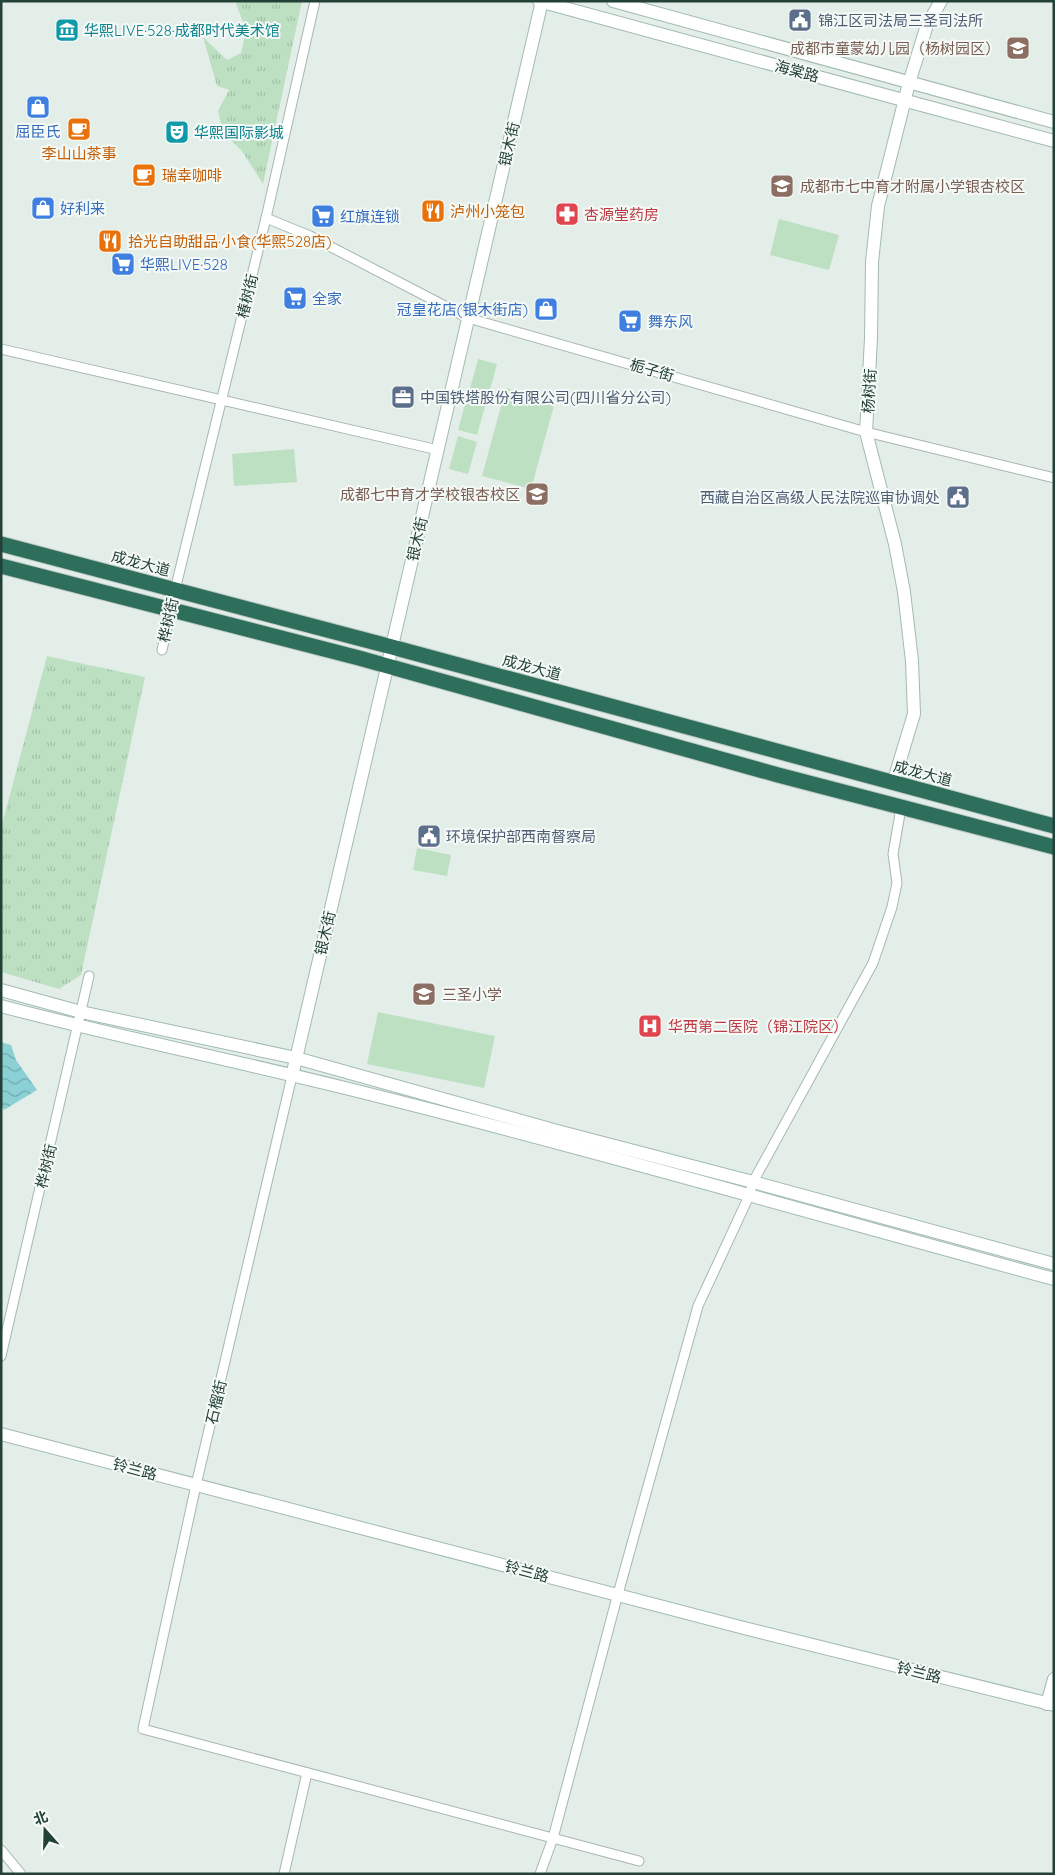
<svg xmlns="http://www.w3.org/2000/svg" width="1055" height="1875" font-family="Quicksand,'Noto Sans SC',sans-serif">
	<style>
		.park { fill: url(#park-tufts) }
		.pitch { fill: #bde0c3 }
		.water { fill: url(#water-waves) }
		.lines { fill: none; stroke-linecap: round; stroke-linejoin: round }
		.street-casing { stroke: #a6b7b0; stroke-width: 11 }
		.secondary-casing { stroke: #a2bbb0; stroke-width: 14 }
		.highway-casing { stroke: #c1cac7; stroke-width: 17 }
		.street { stroke: #fff; stroke-width: 9 }
		.secondary { stroke: #fff; stroke-width: 12 }
		.highway { stroke: #2d6f5b; stroke-width: 15 }
		.labels { text-anchor: middle; dominant-baseline: central; stroke-width: 4; stroke-linejoin: round; paint-order: stroke }
		.service-label { font-size: 15px; fill: #4e5e75; stroke: #f5faf7; text-anchor: start }
		.culture-label { font-size: 15px; fill: #0d838f; stroke: #f5faf7; text-anchor: start }
		.education-label { font-size: 15px; fill: #785e54; stroke: #f5faf7; text-anchor: end }
		.street-label { font-size: 15px; fill: #234136; stroke: #f5faf7 }
		.shop-label { font-size: 15px; fill: #366cbe; stroke: #f5faf7; text-anchor: start }
		.food-label { font-size: 15px; fill: #c56008; stroke: #f5faf7; text-anchor: start }
		.health-label { font-size: 15px; fill: #be3a42; stroke: #f5faf7; text-anchor: start }
	</style>
	<defs>
		<pattern id="park-tufts" width="24" height="20" patternUnits="userSpaceOnUse" patternTransform="scale(1.25)"><rect width="24" height="20" fill="#bde0c3"/><path d="M3 7l-1-3M5 7V3M7 7l1-3M15 17l-1-3M17 17v-4M19 17l1-3" fill="none" stroke="#a2c1a8"/></pattern>
		<pattern id="water-waves" width="16" height="10" patternUnits="userSpaceOnUse" patternTransform="scale(1.25)"><rect width="16" height="10" fill="#8bd0d5"/><path d="M0 5q4-4 8 0t8 0" fill="none" stroke="#71aaae"/></pattern>
	</defs>
	<rect width="100%" height="100%" fill="#e4eee9"/>
	<!-- park -->
	<g class="park">
		<path d="M237,1H302L263,184L242,151L223,132L218,111L229,90L217,86L203,37L227,60L241,53L246,30L236,4Z"/>
		<path d="M47,656L145,677L81,975L59,989L1,972V828Z"/>
	</g>
	<!-- pitch -->
	<g class="pitch">
		<path d="M779,219L839,235L829,270L770,255Z"/>
		<path d="M478,359L497,364L488,397L469,392Z"/>
		<path d="M506,388L555,402L531,489L482,476Z"/>
		<path d="M467,397L486,403L477,435L458,430Z"/>
		<path d="M458,436L477,442L468,474L449,469Z"/>
		<path d="M294,449L297,482L234,486L232,454Z"/>
		<path d="M417,848L451,855L447,876L413,870Z"/>
		<path d="M378,1012L495,1036L484,1088L367,1064Z"/>
	</g>
	<!-- water -->
	<path class="water" d="M1,1042L11,1045L16,1060L37,1090L4,1110L1,1105Z"/>
	<g class="lines">
		<!-- street casing -->
		<g class="street-casing">
			<g id="street">
				<path d="M266,218L310,236L468,318L866,432L1054,478"/>
				<path d="M1,349L438,450"/>
				<path d="M162,650L175,590L266,218L315,1"/>
				<path d="M292,1076L196,1485L143,1729L639,1861"/>
				<path d="M1,1356L89,976"/>
				<path d="M1,1850L21,1874"/>
				<path d="M284,1874L307,1773"/>
				<path d="M540,1874L553,1838L616,1601L698,1306L749,1196L753,1182L873,963L892,907L897,883L893,854L901,808"/>
			</g>
		</g>
		<!-- secondary casing -->
		<g class="secondary-casing">
			<g id="secondary">
				<path d="M539,1L1054,141"/>
				<path d="M613,1L1054,122"/>
				<path d="M893,783L914,714L912,661L904,592L895,544L866,432L871,338L872,262L878,206L909,83L927,25L941,1"/>
				<path d="M1,990L81,1012L296,1058L561,1132L753,1182L1054,1264"/>
				<path d="M1,1006C114,1036 228,1059 341,1087C580,1146 817,1215 1054,1279"/>
				<path d="M292,1076L542,1"/>
				<path d="M1,1434L744,1628L1054,1705"/>
				<path d="M1047,1704L1054,1679"/>
			</g>
		</g>
		<!-- highway casing -->
		<g class="highway-casing">
			<g id="highway">
				<path d="M1,544L392,647L1054,826"/>
				<path d="M1,566L359,658L778,775L1054,847"/>
			</g>
		</g>
		<!-- street -->
		<use href="#street" class="street"/>
		<!-- secondary -->
		<use href="#secondary" class="secondary"/>
		<!-- highway -->
		<use href="#highway" class="highway"/>
	</g>
	<!-- icons -->
	<defs>
		<g id="civic-square" transform="scale(1.25)"><rect x="-9" y="-9" width="18" height="18" rx="4" fill="#5c6f8a" stroke="#f5faf7"/><path d="M-.6-6.5H3V-4.5H.6V-3L4-1V1h2V6H-6V1h2V-1L-.6-3ZM-1.2 2.5V6h2.4V2.5Z" fill="#fff"/></g>
		<g id="museum-square" transform="scale(1.25)"><rect x="-9" y="-9" width="18" height="18" rx="4" fill="#0f9aa8" stroke="#f5faf7"/><path d="M0-6L6-3V-2H-6V-3ZM-5-1h2V3h-2ZM-1-1h2V3h-2ZM3-1h2V3H3ZM-6 4H6V6H-6Z" fill="#fff"/></g>
		<g id="school-square" transform="scale(1.25)"><rect x="-9" y="-9" width="18" height="18" rx="4" fill="#8d6e63" stroke="#f5faf7"/><path d="M0-5L7-2L0 1L-7-2ZM-4 1L0 2.5L4 1V4Q0 6-4 4Z" fill="#fff"/></g>
		<g id="shop-square" transform="scale(1.25)"><rect x="-9" y="-9" width="18" height="18" rx="4" fill="#3f7fe0" stroke="#f5faf7"/><path d="M-5-2.5h2.3a2.7 3.5 0 0 1 5.4 0H5L5.5 6h-11ZM-1.5-2.5h3a1.5 2.3 0 0 0-3 0Z" fill="#fff"/></g>
		<g id="cafe-square" transform="scale(1.25)"><rect x="-9" y="-9" width="18" height="18" rx="4" fill="#e8710a" stroke="#f5faf7"/><path d="M-5.5-4.5H6V0H3Q3 3.5 0 3.5H-2.5Q-5.5 3.5-5.5 0ZM3-3.2v2h1.7v-2ZM-6 4.5H4V6H-6Z" fill="#fff"/></g>
		<g id="theatre-square" transform="scale(1.25)"><rect x="-9" y="-9" width="18" height="18" rx="4" fill="#0f9aa8" stroke="#f5faf7"/><path d="M-5-5.5Q0-4 5-5.5V0Q5 5 0 6Q-5 5-5 0ZM-3.3-2.5H-1v1.5H-3.3ZM1-2.5H3.3v1.5H1ZM-2.8 1Q0 5.5 2.8 1Z" fill="#fff"/></g>
		<g id="restaurant-square" transform="scale(1.25)"><rect x="-9" y="-9" width="18" height="18" rx="4" fill="#e8710a" stroke="#f5faf7"/><path d="M-5-6h1v4h1v-4h1v4h1v-4h1v5L-1.5 .5V6h-2V.5L-5-1ZM5-6V6H3V1.5H1.5Q1.5-4 5-6Z" fill="#fff"/></g>
		<g id="pharmacy-square" transform="scale(1.25)"><rect x="-9" y="-9" width="18" height="18" rx="4" fill="#e0444e" stroke="#f5faf7"/><path d="M-2-6h4v4h4v4h-4v4h-4v-4h-4v-4h4Z" fill="#fff"/></g>
		<g id="supermarket-square" transform="scale(1.25)"><rect x="-9" y="-9" width="18" height="18" rx="4" fill="#3f7fe0" stroke="#f5faf7"/><path d="M-6-5.5h2.5l.6 2H6L4.5 2H-2.5L-4.4-4H-6ZM-1.5 3.2a1.3 1.3 0 1 0 .1 0ZM3 3.2a1.3 1.3 0 1 0 .1 0Z" fill="#fff"/></g>
		<g id="office-square" transform="scale(1.25)"><rect x="-9" y="-9" width="18" height="18" rx="4" fill="#5c6f8a" stroke="#f5faf7"/><path d="M-6-3h4V-5.5h4V-3h4V5H-6ZM-1-4.5V-3h2v-1.5ZM-6 0V1H6V0Z" fill="#fff"/></g>
		<g id="hospital-square" transform="scale(1.25)"><rect x="-9" y="-9" width="18" height="18" rx="4" fill="#e0444e" stroke="#f5faf7"/><path d="M-5-5h3v3.5h4V-5h3V5h-3V1.5h-4V5h-3Z" fill="#fff"/></g>
	</defs>
	<g fill-rule="evenodd">
		<use href="#civic-square" x="800" y="20"/>
		<use href="#museum-square" x="67" y="30"/>
		<use href="#school-square" x="1018" y="48"/>
		<use href="#shop-square" x="38" y="107"/>
		<use href="#cafe-square" x="79" y="129"/>
		<use href="#theatre-square" x="177" y="132"/>
		<use href="#cafe-square" x="144" y="175"/>
		<use href="#school-square" x="782" y="186"/>
		<use href="#shop-square" x="43" y="208"/>
		<use href="#restaurant-square" x="433" y="211"/>
		<use href="#pharmacy-square" x="567" y="214"/>
		<use href="#supermarket-square" x="323" y="216"/>
		<use href="#restaurant-square" x="110" y="241"/>
		<use href="#supermarket-square" x="123" y="264"/>
		<use href="#supermarket-square" x="295" y="298"/>
		<use href="#shop-square" x="546" y="309"/>
		<use href="#supermarket-square" x="630" y="321"/>
		<use href="#office-square" x="403" y="397"/>
		<use href="#school-square" x="537" y="494"/>
		<use href="#civic-square" x="958" y="497"/>
		<use href="#civic-square" x="429" y="836"/>
		<use href="#school-square" x="424" y="994"/>
		<use href="#hospital-square" x="650" y="1026"/>
	</g>
	<g class="labels">
		<!-- service labels -->
		<g class="service-label">
			<text x="818" y="20">锦江区司法局三圣司法所</text>
			<text x="420" y="397">中国铁塔股份有限公司(四川省分公司)</text>
			<text x="940" y="497" text-anchor="end">西藏自治区高级人民法院巡审协调处</text>
			<text x="446" y="836">环境保护部西南督察局</text>
		</g>
		<!-- culture labels -->
		<g class="culture-label">
			<text x="84" y="30">华熙LIVE·528·成都时代美术馆</text>
			<text x="194" y="132">华熙国际影城</text>
		</g>
		<!-- education labels -->
		<g class="education-label">
			<text x="1000" y="48">成都市童蒙幼儿园（杨树园区）</text>
			<text x="800" y="186" text-anchor="start">成都市七中育才附属小学银杏校区</text>
			<text x="520" y="494">成都七中育才学校银杏校区</text>
			<text x="442" y="994" text-anchor="start">三圣小学</text>
		</g>
		<!-- street labels -->
		<g class="street-label">
			<text transform="translate(797 71) rotate(15)">海棠路</text>
			<text transform="translate(509 144) rotate(-77)">银木街</text>
			<text transform="translate(247 296) rotate(-76)">椿树街</text>
			<text transform="translate(652 370) rotate(16)">栀子街</text>
			<text transform="translate(869 391) rotate(-87)">杨树街</text>
			<text transform="translate(417 539) rotate(-77)">银木街</text>
			<text transform="translate(141 563) rotate(15)">成龙大道</text>
			<text transform="translate(168 620) rotate(-78)">桦树街</text>
			<text transform="translate(532 667) rotate(15)">成龙大道</text>
			<text transform="translate(923 773) rotate(15)">成龙大道</text>
			<text transform="translate(325 933) rotate(-77)">银木街</text>
			<text transform="translate(46 1166) rotate(-77)">桦树街</text>
			<text transform="translate(216 1402) rotate(-77)">石榴街</text>
			<text transform="translate(135 1469) rotate(15)">铃兰路</text>
			<text transform="translate(527 1571) rotate(15)">铃兰路</text>
			<text transform="translate(919 1672) rotate(14)">铃兰路</text>
		</g>
		<!-- shop labels -->
		<g class="shop-label">
			<text x="38" y="131" text-anchor="middle">屈臣氏</text>
			<text x="60" y="208">好利来</text>
			<text x="340" y="216">红旗连锁</text>
			<text x="140" y="264">华熙LIVE·528</text>
			<text x="312" y="298">全家</text>
			<text x="528" y="309" text-anchor="end">冠皇花店(银木街店)</text>
			<text x="648" y="321">舞东风</text>
		</g>
		<!-- food labels -->
		<g class="food-label">
			<text x="79" y="153" text-anchor="middle">李山山茶事</text>
			<text x="162" y="175">瑞幸咖啡</text>
			<text x="450" y="211">泸州小笼包</text>
			<text x="128" y="241">拾光自助甜品·小食(华熙528店)</text>
		</g>
		<!-- health labels -->
		<g class="health-label">
			<text x="584" y="214">杏源堂药房</text>
			<text x="668" y="1026">华西第二医院（锦江院区）</text>
		</g>
	</g>
	<!-- border -->
	<rect width="1055" height="1875" fill="none" stroke="#234136" stroke-width="5"/>
	<!-- north arrow -->
	<g transform="translate(45 1830) rotate(340)" stroke="#f5faf7" stroke-width="4" paint-order="stroke">
	<path d="M0-4L9 19L0 12L-9 19Z" fill="#234136"/>
	<text y="-8" font-size="14" font-weight="bold" text-anchor="middle" fill="#234136">北</text>
	</g>
</svg>
